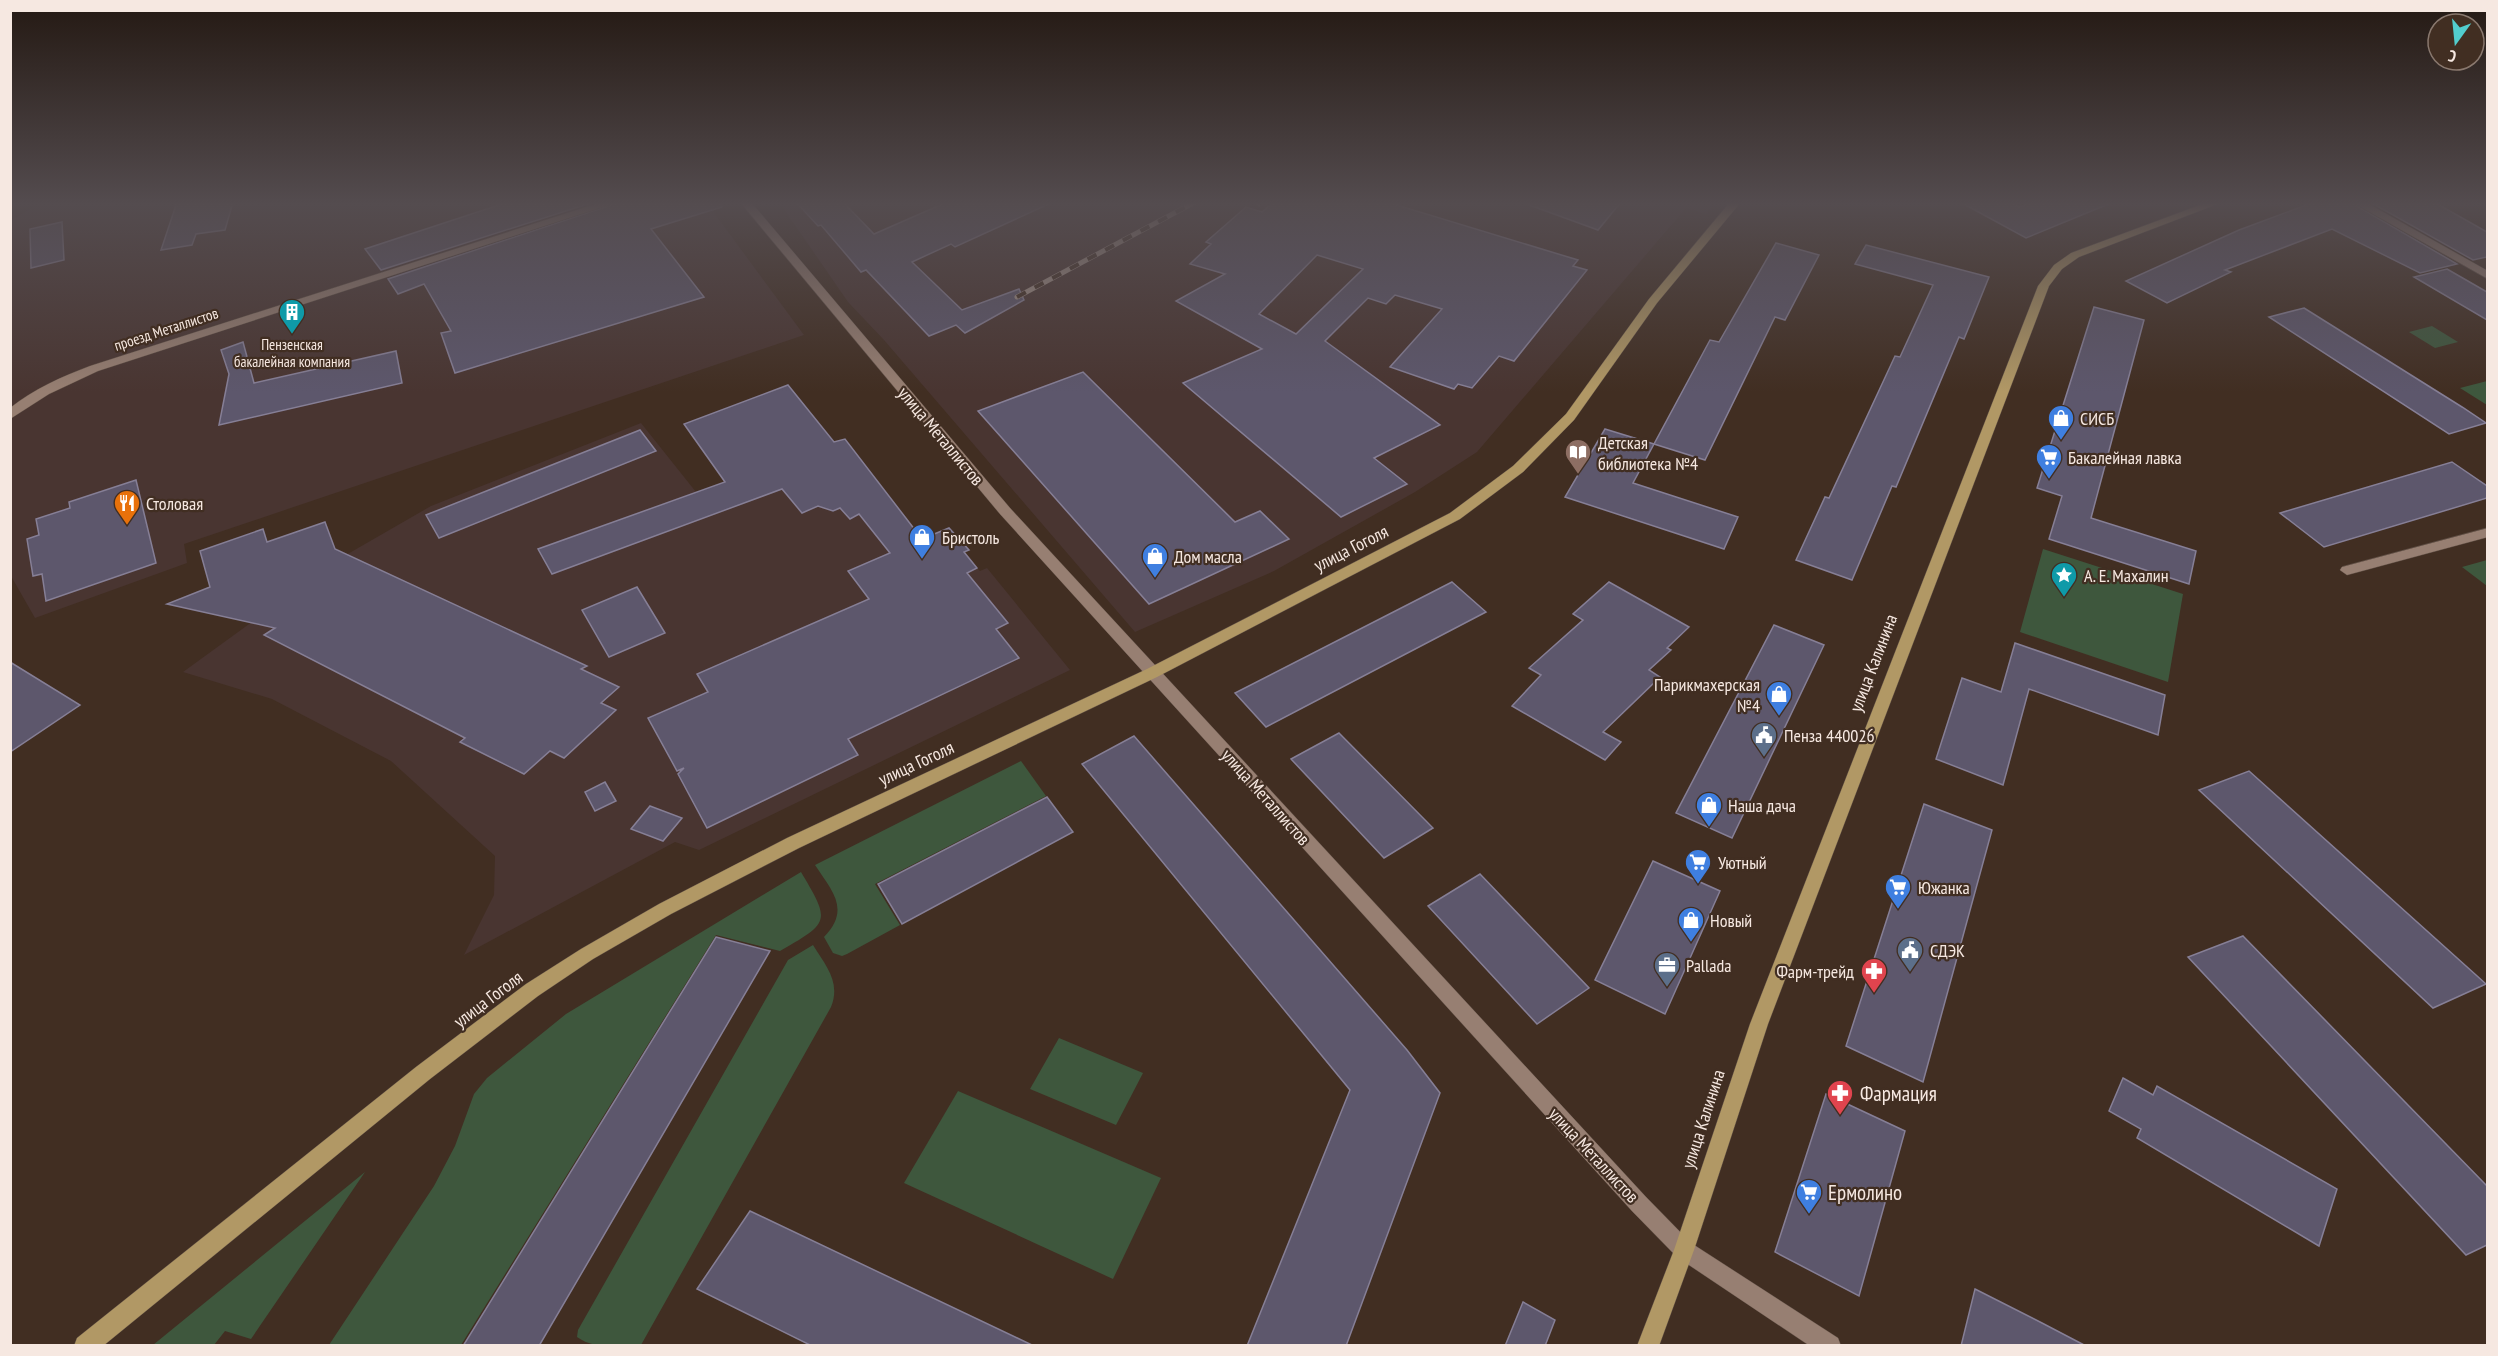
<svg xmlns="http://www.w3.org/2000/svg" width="2498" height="1356" font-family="'PT Sans Narrow',sans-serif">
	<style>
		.industrial { fill: #493531 }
		.green { fill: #3e573d }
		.building { fill: #5d576c; stroke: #867f96; stroke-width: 1.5; fill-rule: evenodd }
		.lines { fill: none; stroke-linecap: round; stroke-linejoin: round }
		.minor-casing { stroke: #5d4d43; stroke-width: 1 }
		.major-casing { stroke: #5d4d43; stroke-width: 1 }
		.minor { fill: #977f72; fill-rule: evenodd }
		.major { fill: #b19865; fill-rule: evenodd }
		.rail-casing { stroke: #a7968d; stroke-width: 5 }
		.rail { stroke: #412e22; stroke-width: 4; stroke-dasharray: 10; stroke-linecap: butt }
		.labels { text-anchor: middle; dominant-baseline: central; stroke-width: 4.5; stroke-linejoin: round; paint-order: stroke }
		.far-street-label { font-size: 15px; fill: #f6e8e1; stroke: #412e22 }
		.far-poi-label { font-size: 15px; fill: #f6e8e1; stroke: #412e22 }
		.poi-label { font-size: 18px; fill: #f6e8e1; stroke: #412e22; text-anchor: start }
		.street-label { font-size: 18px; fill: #f6e8e1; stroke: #412e22 }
		.near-poi-label { font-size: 21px; fill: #f6e8e1; stroke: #412e22; text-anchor: start }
	</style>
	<rect width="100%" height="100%" fill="#412e22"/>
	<!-- industrial -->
	<g class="industrial">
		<path d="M42,202H703L712,210L804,335L184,544L187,563L35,618L11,576L10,221Z"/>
		<path d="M779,202H1716L1706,214L1686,208L1477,452L1415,492L1274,571L1135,632L884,340L848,302Z"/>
		<path d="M641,423L696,492L845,439L922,539L949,528L969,550L964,552L977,568L980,571L987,568L1070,670L699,850L675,842L464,955L494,895L495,856L391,761L272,699L183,672L339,559L431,506Z"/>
	</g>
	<!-- green -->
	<g class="green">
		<path d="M2432,326L2458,342L2435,348L2409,332Z"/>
		<path d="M2487,381V405L2460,388Z"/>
		<path d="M2043,549L2183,594L2168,682L2020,632Z"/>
		<path d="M2487,560V586L2462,567Z"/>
		<path d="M1021,761L1046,796L875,884L900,925L847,954L842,956L833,953L824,937C851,909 832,891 815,865Z"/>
		<path d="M801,872C830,921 831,922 780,951L716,935L461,1345H329L434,1186L455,1146L474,1094L487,1078L566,1014Z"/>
		<path d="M813,945C826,966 841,982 831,1007L641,1345C619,1346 595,1350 577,1337L578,1330L788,960Z"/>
		<path d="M1059,1038L1143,1073L1116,1125L1030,1089Z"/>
		<path d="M958,1091L1161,1178L1113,1279L904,1183Z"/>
		<path d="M365,1172L251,1339L225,1331L214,1345H153Z"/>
	</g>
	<!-- building -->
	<g class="building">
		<path d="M177,202H233L225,230L196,234L192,245L161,250Z"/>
		<path d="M508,202H594L381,270L365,249Z"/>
		<path d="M620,202H721L722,207L651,229L704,297L455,373L441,333L451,331L424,284L398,294L388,279Z"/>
		<path d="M796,202H843L874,234L947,202H1053L955,247L951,244L912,262L962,310L1019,289L1024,300L965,333L956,325L929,336L866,270L861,272L821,225L818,226Z"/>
		<path d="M1273,202H1387L1578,260L1573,266L1587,270L1514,361L1499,356L1472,388L1458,384L1454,389L1390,367L1442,309L1395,295L1386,304L1368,298L1325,341L1440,425L1374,458L1407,484L1341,517L1183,383L1262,349L1176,301L1225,274L1190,264L1211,244L1206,242L1246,207L1262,212ZM1317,255L1363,269L1296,334L1259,314Z"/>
		<path d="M1529,202H1621L1598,230L1529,205Z"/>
		<path d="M1960,202H2009L2019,207L2032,202L2111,203L2026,238Z"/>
		<path d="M2314,202H2350L2457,264L2420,273L2332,229L2225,270L2231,272L2167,303L2126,281L2239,230Z"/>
		<path d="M2370,202H2434L2487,232V257L2473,260Z"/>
		<path d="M62,222L64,260L31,268L30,229Z"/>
		<path d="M1776,243L1819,255L1785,320L1775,317L1705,460L1654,444L1710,340L1719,342Z"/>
		<path d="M1866,245L1989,277L1964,339L1959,337L1896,487L1892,486L1852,580L1796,560L1825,497L1829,498L1895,356L1900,357L1933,285L1855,264Z"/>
		<path d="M2447,269L2487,292V320L2414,277Z"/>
		<path d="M2094,307L2144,320L2091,518L2196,551L2189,584L2049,539L2062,496L2037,488Z"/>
		<path d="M2304,308L2462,407L2486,423L2449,434L2269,317Z"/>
		<path d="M243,342L254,383L396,351L402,383L219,425L229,374L221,350Z"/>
		<path d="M1083,372L1235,522L1260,511L1289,539L1149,604L978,411Z"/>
		<path d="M788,385L834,442L845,439L922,539L949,528L969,550L964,552L977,568L967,573L1008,623L996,629L1019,658L848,739L858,755L707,828L678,774L684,768L677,771L648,718L708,692L697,674L869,599L848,571L890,553L859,514L850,519L840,508L833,511L818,506L802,513L782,489L552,574L538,549L725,482L684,424Z"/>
		<path d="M1605,429L1654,444L1633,483L1738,517L1724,549L1565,497Z"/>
		<path d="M640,430L656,451L439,538L426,515Z"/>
		<path d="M2452,462L2487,486V498L2324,547L2280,513Z"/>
		<path d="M136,480L156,563L46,601L42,574L33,576L27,539L39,535L36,519L70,508L69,502Z"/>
		<path d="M325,522L335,549L587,666L581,669L619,687L601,703L616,710L564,758L550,751L524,774L460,742L465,738L264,635L275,628L167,604L210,587L200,551L263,529L267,542Z"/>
		<path d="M1452,582L1486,612L1266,727L1235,693Z"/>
		<path d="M1609,582L1689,627L1667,648L1671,650L1649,670L1660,677L1603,732L1621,742L1605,760L1512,706L1541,675L1529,668L1583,620L1573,614Z"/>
		<path d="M637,587L665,633L609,657L582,610Z"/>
		<path d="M1774,625L1824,645L1732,838L1676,813Z"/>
		<path d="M2015,643L2165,695L2158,735L2029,689L2003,785L1936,759L1962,678L2001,692Z"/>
		<path d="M10,662L80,705L10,752Z"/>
		<path d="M1339,733L1433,828L1384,858L1291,759Z"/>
		<path d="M1134,736L1407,1050L1440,1093L1346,1346H1247L1350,1090L1082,764Z"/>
		<path d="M2249,771L2486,984L2433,1008L2199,790Z"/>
		<path d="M605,782L616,801L595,811L585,792Z"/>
		<path d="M1047,797L1073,832L902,924L878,884Z"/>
		<path d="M1924,804L1992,830L1923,1082L1846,1046Z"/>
		<path d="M650,806L682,818L663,841L631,829Z"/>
		<path d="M1653,861L1720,891L1665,1014L1595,980Z"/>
		<path d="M1480,874L1589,988L1537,1024L1428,906Z"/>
		<path d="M2243,936L2487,1186V1245L2466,1255L2188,957Z"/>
		<path d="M716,937L770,951L539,1346H463Z"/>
		<path d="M2123,1078L2153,1095L2157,1086L2337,1189L2319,1246L2137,1138L2141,1129L2109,1111Z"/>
		<path d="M1826,1094L1905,1131L1859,1296L1775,1252Z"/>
		<path d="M750,1211L1034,1346H812L697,1289Z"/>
		<path d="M1975,1289L2042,1323L2086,1346H1961Z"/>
		<path d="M1523,1302L1555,1320L1545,1346H1505Z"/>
	</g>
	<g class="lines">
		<!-- minor casing -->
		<g class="minor-casing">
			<g id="minor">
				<path d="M602,202H618L98,371L49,394L10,419V408C34,389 61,377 90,366Z"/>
				<path d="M740,202H751L1010,508L1646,1197L1691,1243L1838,1338L1841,1346H1810L1677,1257L1632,1211L1000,514Z"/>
				<path d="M2352,202H2365L2488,271V279Z"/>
				<path d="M2488,528V537L2347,575L2340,570L2342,567Z"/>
			</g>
		</g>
		<!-- major casing -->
		<g class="major-casing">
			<g id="major">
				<path d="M1730,202H1741L1657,303L1574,420L1523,472L1460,519L1157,677L799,848L671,914L593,959L538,996L430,1079L103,1346H74L77,1338L416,1067L526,984L581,949L659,904L787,838L1147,669L1450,513L1513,466L1566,414L1649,299Z"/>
				<path d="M2208,202H2223L2079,257L2062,269L2049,286L1768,1024L1694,1250L1659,1346H1637L1674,1250L1750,1024L2038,286L2054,265L2071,253Z"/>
			</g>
		</g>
		<!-- minor -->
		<use href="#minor" class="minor"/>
		<!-- major -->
		<use href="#major" class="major"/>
		<!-- rail casing -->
		<g class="rail-casing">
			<g id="rail">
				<path d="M1259,204L1261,202"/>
				<path d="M1017,297L1195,202"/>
			</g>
		</g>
		<!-- rail -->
		<use href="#rail" class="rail"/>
	</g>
	<!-- sky -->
	<linearGradient id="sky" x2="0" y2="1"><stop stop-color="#241913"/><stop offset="0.52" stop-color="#544c4f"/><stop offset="1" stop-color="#544c4f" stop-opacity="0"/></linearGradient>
	<rect width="2498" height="392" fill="url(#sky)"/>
	<!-- icons -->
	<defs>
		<g id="building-pin" transform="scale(1.35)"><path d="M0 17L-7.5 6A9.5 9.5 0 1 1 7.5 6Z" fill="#0f9aa8" stroke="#412e22"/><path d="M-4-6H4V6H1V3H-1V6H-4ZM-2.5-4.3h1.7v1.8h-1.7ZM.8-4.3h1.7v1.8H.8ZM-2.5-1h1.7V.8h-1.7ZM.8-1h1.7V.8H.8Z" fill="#fff"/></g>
		<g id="shop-pin" transform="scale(1.35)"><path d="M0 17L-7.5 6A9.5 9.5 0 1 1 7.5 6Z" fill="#3f7fe0" stroke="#412e22"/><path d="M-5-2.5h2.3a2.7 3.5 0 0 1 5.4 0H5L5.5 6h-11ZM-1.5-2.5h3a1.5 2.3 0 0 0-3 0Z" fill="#fff"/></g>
		<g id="library-pin" transform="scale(1.35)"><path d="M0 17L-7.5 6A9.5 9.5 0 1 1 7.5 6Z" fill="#8d6e63" stroke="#412e22"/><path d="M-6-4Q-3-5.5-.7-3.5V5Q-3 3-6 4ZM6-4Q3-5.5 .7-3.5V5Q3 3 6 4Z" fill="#fff"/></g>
		<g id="supermarket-pin" transform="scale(1.35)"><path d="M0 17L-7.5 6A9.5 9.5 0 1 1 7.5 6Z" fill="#3f7fe0" stroke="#412e22"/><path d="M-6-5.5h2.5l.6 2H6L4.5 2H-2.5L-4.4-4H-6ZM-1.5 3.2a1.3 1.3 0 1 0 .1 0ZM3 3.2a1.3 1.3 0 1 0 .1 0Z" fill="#fff"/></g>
		<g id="restaurant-pin" transform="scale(1.35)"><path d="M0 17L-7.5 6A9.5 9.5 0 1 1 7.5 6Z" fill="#e8710a" stroke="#412e22"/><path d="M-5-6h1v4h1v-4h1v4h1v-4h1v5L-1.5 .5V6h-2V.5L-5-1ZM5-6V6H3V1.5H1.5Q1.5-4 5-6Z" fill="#fff"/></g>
		<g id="sight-pin" transform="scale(1.35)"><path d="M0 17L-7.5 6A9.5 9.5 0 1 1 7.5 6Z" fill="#0f9aa8" stroke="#412e22"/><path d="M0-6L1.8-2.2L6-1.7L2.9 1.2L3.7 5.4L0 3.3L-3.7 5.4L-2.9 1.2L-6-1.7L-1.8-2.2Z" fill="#fff"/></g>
		<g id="civic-pin" transform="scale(1.35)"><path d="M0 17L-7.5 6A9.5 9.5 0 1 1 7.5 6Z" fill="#5c6f8a" stroke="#412e22"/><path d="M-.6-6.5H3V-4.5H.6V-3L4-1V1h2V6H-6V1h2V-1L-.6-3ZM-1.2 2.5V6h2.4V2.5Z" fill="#fff"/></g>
		<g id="office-pin" transform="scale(1.35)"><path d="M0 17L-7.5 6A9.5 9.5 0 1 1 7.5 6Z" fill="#5c6f8a" stroke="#412e22"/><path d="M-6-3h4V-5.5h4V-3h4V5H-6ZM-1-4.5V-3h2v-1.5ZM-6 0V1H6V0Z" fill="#fff"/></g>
		<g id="pharmacy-pin" transform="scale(1.35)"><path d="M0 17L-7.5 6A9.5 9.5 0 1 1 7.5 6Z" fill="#e0444e" stroke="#412e22"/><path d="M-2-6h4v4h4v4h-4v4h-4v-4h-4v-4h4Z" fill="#fff"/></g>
	</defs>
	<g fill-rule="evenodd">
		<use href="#building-pin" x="292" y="312"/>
		<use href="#shop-pin" x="2061" y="418"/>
		<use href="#library-pin" x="1578" y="452"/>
		<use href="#supermarket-pin" x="2049" y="457"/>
		<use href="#restaurant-pin" x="127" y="503"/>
		<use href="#shop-pin" x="922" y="537"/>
		<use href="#shop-pin" x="1155" y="556"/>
		<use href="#sight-pin" x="2064" y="575"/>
		<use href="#shop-pin" x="1779" y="694"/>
		<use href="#civic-pin" x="1764" y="735"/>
		<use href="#shop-pin" x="1709" y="805"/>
		<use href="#supermarket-pin" x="1698" y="862"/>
		<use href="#supermarket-pin" x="1898" y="887"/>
		<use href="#shop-pin" x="1691" y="920"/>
		<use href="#civic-pin" x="1910" y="950"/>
		<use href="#office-pin" x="1667" y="965"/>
		<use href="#pharmacy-pin" x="1874" y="971"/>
		<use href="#pharmacy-pin" x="1840" y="1093"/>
		<use href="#supermarket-pin" x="1809" y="1192"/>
	</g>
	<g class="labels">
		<!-- far-street labels -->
		<g class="far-street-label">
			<text transform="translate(166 329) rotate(-18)">проезд Металлистов</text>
		</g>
		<!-- far-poi labels -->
		<g class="far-poi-label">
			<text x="292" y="344">Пензенская<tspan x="292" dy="17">бакалейная компания</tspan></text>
		</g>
		<!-- poi labels -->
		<g class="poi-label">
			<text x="2080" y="418">СИСБ</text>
			<text x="1598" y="442">Детская<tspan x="1598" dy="21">библиотека №4</tspan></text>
			<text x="2068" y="457">Бакалейная лавка</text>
			<text x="146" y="503">Столовая</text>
			<text x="942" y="537">Бристоль</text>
			<text x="1174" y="556">Дом масла</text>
			<text x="2084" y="575">А. Е. Махалин</text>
			<text x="1760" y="684" text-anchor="end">Парикмахерская<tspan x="1760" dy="21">№4</tspan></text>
			<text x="1784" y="735">Пенза 440026</text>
			<text x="1728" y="805">Наша дача</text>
			<text x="1718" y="862">Уютный</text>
			<text x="1918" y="887">Южанка</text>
			<text x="1710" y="920">Новый</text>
			<text x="1930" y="950">СДЭК</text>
			<text x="1686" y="965">Pallada</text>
			<text x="1854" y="971" text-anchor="end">Фарм-трейд</text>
		</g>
		<!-- street labels -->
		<g class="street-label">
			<text transform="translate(941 436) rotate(50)">улица Металлистов</text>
			<text transform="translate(1351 548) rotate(-27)">улица Гоголя</text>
			<text transform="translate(1873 663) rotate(-69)">улица Калинина</text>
			<text transform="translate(916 763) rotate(-25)">улица Гоголя</text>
			<text transform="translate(1266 797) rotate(48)">улица Металлистов</text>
			<text transform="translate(488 999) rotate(-37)">улица Гоголя</text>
			<text transform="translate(1703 1119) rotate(-72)">улица Калинина</text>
			<text transform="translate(1594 1155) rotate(47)">улица Металлистов</text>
		</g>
		<!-- near-poi labels -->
		<g class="near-poi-label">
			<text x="1860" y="1093">Фармация</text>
			<text x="1828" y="1192">Ермолино</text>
		</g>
	</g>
	<!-- border -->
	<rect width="2498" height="1356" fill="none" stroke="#f6e8e1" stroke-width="24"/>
	<!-- north arrow -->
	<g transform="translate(2456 42) rotate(195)"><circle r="28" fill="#412e22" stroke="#89786e" stroke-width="1.5"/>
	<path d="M0-4.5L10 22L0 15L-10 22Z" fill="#52cdce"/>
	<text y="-9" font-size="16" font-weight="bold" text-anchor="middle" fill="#f6e8e1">С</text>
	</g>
</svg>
